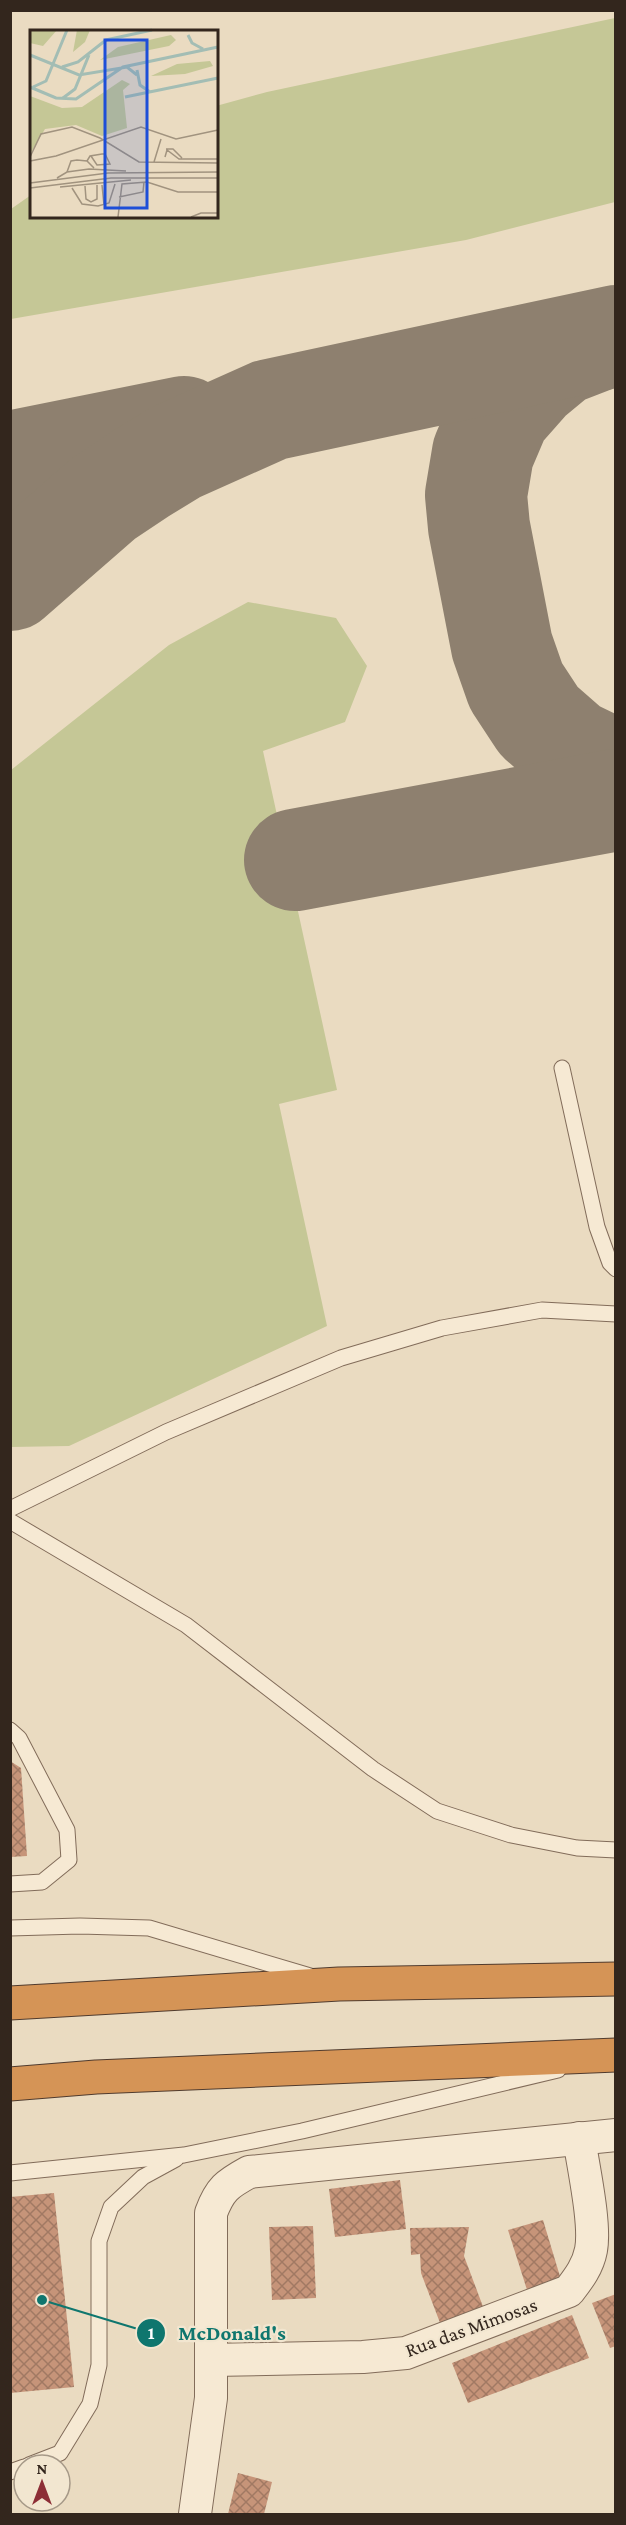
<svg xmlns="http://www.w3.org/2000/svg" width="626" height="2525" font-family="'Crimson Pro',serif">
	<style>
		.green { fill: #c5c796 }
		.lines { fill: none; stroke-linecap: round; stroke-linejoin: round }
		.taxiway { stroke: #8e806f; stroke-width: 102 }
		.building { fill: url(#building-cross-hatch) }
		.lane-casing { stroke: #826c5a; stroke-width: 17 }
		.street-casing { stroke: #826c5a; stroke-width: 34 }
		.highway-casing { stroke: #503b2e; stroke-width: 35 }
		.lane { stroke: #f6e9d3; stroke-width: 15 }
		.street { stroke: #f6e9d3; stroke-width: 32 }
		.highway { stroke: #d59456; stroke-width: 33 }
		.labels { text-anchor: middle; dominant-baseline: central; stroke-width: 4.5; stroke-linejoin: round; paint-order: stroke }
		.street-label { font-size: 20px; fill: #33261d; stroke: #f2e6d0 }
		.inset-river { fill: none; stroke: #a3bdb4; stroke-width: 3 }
		.inset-road { fill: none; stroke: #a1937f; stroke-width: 1.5 }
		.view { fill: #1d4ed8; fill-opacity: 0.15; stroke: #1d4ed8; stroke-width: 3 }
		.inset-edge { fill: none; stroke: #33261d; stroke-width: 3 }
		.leader { fill: none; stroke: #0f766e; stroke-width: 2 }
		.callout-dot { fill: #0f766e; stroke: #f2e6d0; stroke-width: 2 }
		.mark-label { font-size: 18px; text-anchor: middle; font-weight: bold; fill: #fff }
		.callout-label { font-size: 21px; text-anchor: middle; font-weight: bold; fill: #0f766e; stroke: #f2e6d0; stroke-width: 4.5; stroke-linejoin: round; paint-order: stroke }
	</style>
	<defs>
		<pattern id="building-cross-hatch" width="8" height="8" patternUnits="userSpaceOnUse" patternTransform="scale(1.5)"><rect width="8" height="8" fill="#c69479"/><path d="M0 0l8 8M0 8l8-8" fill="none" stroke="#a17963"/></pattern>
	</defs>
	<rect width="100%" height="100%" fill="#eadbc1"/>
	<!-- green -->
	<g class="green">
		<path d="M615,18V202L466,240L11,319V209L31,195L32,216H216V106L267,92Z"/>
		<path d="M248,602L336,618L367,666L345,722L263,751L337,1090L279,1104L327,1326L69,1446L11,1447V770L169,645Z"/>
	</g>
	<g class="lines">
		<!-- taxiway -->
		<g class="taxiway">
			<path d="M590,343L559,355L530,379L500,413L483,453L476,495L479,527L502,646L516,686L539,721L571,749L616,771"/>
			<path d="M10,462L184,427"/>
			<path d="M10,580L104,498L140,474L176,452L270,410L616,336"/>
			<path d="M295,860L616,800"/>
		</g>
	</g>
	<!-- building -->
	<g class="building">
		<path d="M10,1761L21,1768L27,1856L10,1857Z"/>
		<path d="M400,2180L406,2229L335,2237L329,2189Z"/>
		<path d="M54,2193L74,2387L10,2393V2197Z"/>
		<path d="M543,2220L562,2283L528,2293L508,2230Z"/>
		<path d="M313,2226L316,2298L272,2300L269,2227Z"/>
		<path d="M469,2227L464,2256L485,2312L442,2328L421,2273L420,2254L411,2255L410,2228Z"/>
		<path d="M616,2294V2346L610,2348L592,2303Z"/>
		<path d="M572,2315L589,2358L468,2403L452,2363Z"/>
		<path d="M238,2473L272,2482L264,2514H228Z"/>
	</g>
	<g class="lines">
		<!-- lane casing -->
		<g class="lane-casing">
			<g id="lane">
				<path d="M562,1068L597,1227L610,1263L616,1269"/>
				<path d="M10,1509L166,1432L341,1358L442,1328L542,1310L616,1314"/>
				<path d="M10,1521L186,1625L373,1769L437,1811L511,1835L577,1848L616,1850"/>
				<path d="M10,1730L19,1738L67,1830L69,1860L42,1882L10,1884"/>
				<path d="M10,1928L80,1926L149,1928L310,1976"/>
				<path d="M10,2173L184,2155L302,2131L558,2070"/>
				<path d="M29,2465L60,2453L90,2404L99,2365V2241L111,2207L143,2177L176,2159"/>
				<path d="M10,2472L24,2467"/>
			</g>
		</g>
		<!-- street casing -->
		<g class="street-casing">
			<g id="street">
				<path d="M212,2360L363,2357L406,2353L569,2291C579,2278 588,2266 591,2250C596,2224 583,2166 579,2138"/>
				<path d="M195,2514L211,2398V2213C220,2189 227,2184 249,2172L616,2135"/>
			</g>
		</g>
		<!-- highway casing -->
		<g class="highway-casing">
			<g id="highway">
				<path d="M10,2003L339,1984L616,1979"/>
				<path d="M10,2084L96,2077L616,2055"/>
			</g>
		</g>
		<!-- lane -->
		<use href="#lane" class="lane"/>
		<!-- street -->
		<use href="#street" class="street"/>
		<!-- highway -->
		<use href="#highway" class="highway"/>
	</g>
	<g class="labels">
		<!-- street labels -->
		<g class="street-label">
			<text transform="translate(471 2327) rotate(-20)">Rua das Mimosas</text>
		</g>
	</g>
	<!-- overview -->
	<g transform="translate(30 30)">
		<rect width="188" height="188" fill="#eadbc1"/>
		<path d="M0,0H27L13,16L0,13ZM47,0H60L55,12L43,22ZM141,5L146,10L139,16L70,30L88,17ZM180,31L183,36L155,44L121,46L147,34ZM92,50L100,54L93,60L97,98L72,106L46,95L15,99L0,124V66L32,78L52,77Z" fill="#c5c796"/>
		<path class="inset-river" d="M158,5L162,13L173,19M0,25L49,45L97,37L107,45M32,37L48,32L76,10L122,0M107,40L110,55L120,62M0,57L26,68L46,69L93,37L188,17M3,57L16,51L37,0M95,67L188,48M33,68L45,59L59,25"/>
		<path class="inset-road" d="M136,119H143L152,128M0,127L11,104L42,97L70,108L109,132L188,133M135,127L137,120L149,129H188M0,131L26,126L111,97L146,109L188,100M57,131L60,126L72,124H75L80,134L67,135L61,126M124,132L131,109M37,142L41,131L47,130L57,131L64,138M27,148L37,142L59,139L96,141M0,153L78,143L188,142M72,155L74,175M55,156L56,169L61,172L67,169V155M30,157L101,150M0,158L81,148H188M42,158L52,174L68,176L79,173L85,154M89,167L113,162L114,152M88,187L92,154L117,152L148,162H188M161,187L171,183H188"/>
		<path class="view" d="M75,10H117V178H75Z"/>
		<rect width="188" height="188" class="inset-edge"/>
	</g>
	<!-- callouts -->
	<path class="leader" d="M42 2300L151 2333"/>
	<g class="callout-dot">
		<circle cx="42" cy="2300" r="6"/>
		<circle cx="151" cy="2333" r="15"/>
	</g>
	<g class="mark-label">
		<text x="151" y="2339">1</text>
	</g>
	<g class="callout-label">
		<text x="232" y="2340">McDonald's</text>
	</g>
	<!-- border -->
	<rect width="626" height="2525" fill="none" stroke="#33261d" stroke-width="24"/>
	<!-- north arrow -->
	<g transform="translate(42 2483)"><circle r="28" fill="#f2e6d0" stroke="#a69988" stroke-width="1.5"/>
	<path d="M0-4.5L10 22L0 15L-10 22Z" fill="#8d2e36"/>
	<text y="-9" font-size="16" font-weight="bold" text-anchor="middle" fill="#33261d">N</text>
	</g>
</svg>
